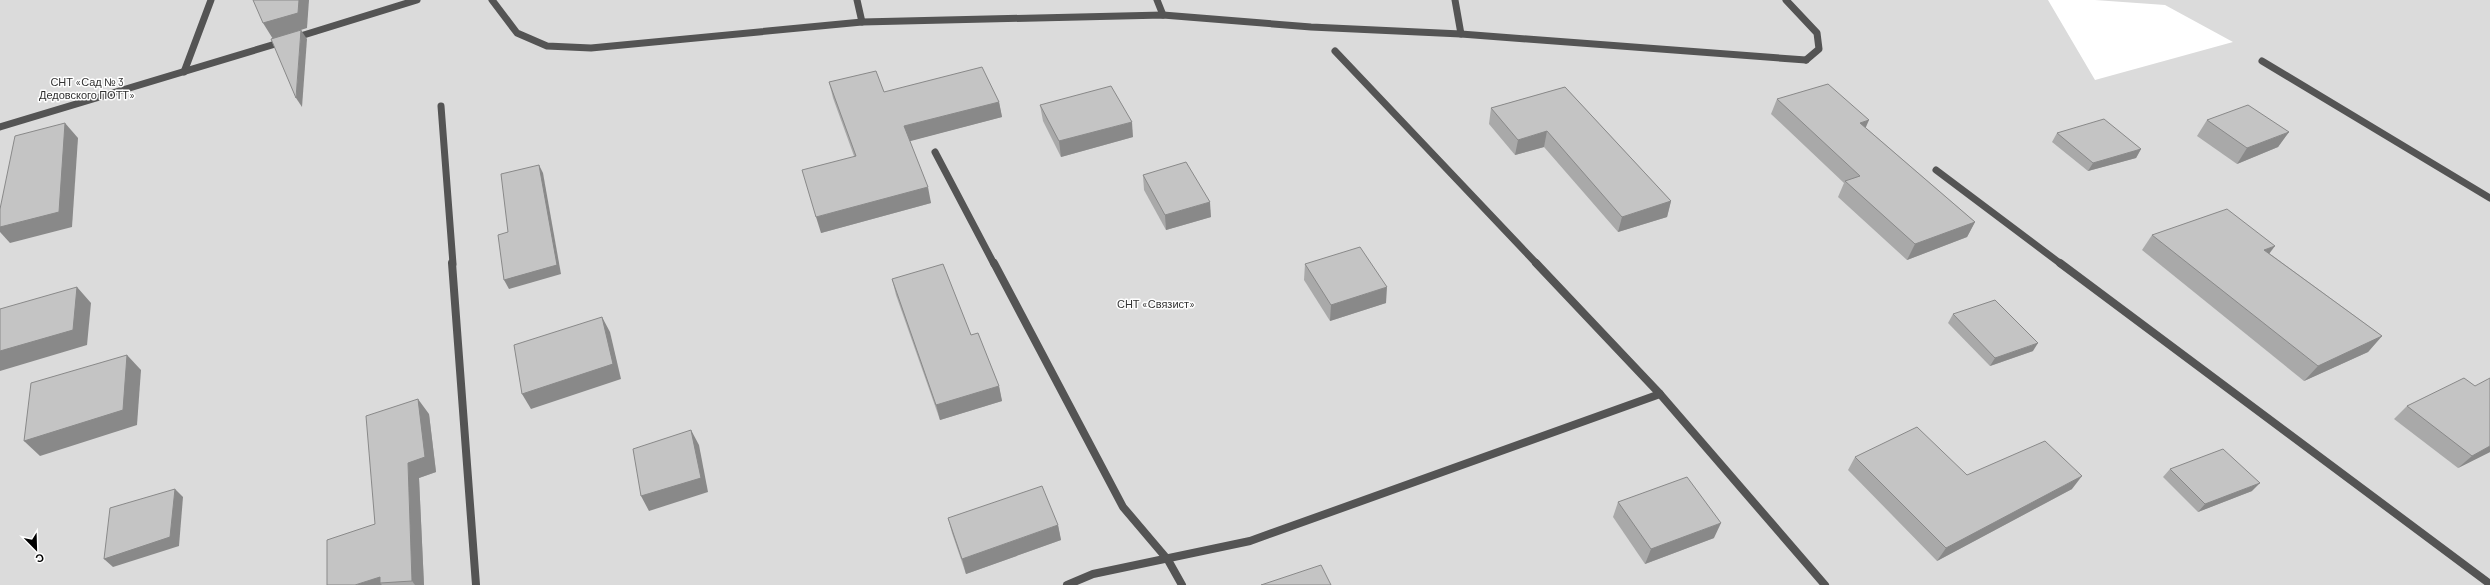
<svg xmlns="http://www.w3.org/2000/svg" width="2490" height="585" font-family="Barlow,sans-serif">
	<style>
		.green { fill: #dbdbdb }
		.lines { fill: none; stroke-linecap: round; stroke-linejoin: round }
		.service-far1 { stroke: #545454; stroke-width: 7 }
		.service { stroke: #545454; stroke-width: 8 }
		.minor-far1 { stroke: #545454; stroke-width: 7 }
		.minor { stroke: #545454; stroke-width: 8 }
		.wall { fill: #a9a9a9 }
		.shaded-wall { fill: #898989 }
		.building { fill: #c4c4c4; stroke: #898989 }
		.labels { text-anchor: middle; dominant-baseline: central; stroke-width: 3; stroke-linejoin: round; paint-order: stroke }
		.park-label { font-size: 11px; fill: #323232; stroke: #fff }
	</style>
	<rect width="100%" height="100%" fill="#fff"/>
	<!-- green -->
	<path class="green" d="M0,0H2048L2095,80L2233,42L2165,5L2095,0H2490V585H0Z"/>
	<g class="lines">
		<!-- service-far1 -->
		<g class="service-far1">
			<path d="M857,0L862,22"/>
			<path d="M1157,0L1163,15"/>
			<path d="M1455,0L1461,34"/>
			<path d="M1786,0L1817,33L1819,49L1806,60"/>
			<path d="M1335,51L1537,264"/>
			<path d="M2262,61L2490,198"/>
			<path d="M184,72L211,0"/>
			<path d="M441,106L453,264"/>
			<path d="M935,152L994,264"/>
		</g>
		<!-- service -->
		<g class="service">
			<path d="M452,263L476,585"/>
			<path d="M994,263L1123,507L1168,560L1182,585"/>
			<path d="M1536,263L1660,394L1825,585"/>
			<path d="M1067,585L1093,574L1250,541L1660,394"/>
		</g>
		<!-- minor-far1 -->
		<g class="minor-far1">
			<path d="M492,0L517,33L547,46L591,48L862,22L1163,15L1311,27L1461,34L1806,60"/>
			<path d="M294,38L417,0"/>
			<path d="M0,127L282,42"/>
			<path d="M1936,170L2061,264"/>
		</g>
		<!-- minor -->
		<path class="minor" d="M2060,263L2490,584"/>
	</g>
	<!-- wall -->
	<g class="wall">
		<path d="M829,82L884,92L999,102L1002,117L909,141L931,203L821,233L854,156L833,98Z"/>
		<path d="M1565,87L1671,201L1667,217L1618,232L1544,147L1515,155L1489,124L1491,108Z"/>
		<path d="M1777,99L1866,128L1975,222L1967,237L1907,260L1838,197L1844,183L1771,114Z"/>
		<path d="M1040,105L1133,137L1061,157L1043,121Z"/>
		<path d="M2207,120L2289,132L2278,147L2237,164L2197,136Z"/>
		<path d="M2057,133L2141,149L2136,158L2088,171L2052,142Z"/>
		<path d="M1143,175L1211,217L1166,230L1144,190Z"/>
		<path d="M2152,235L2269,253L2382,336L2368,352L2304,381L2142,250Z"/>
		<path d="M1305,264L1386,303L1330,321L1304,280Z"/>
		<path d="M892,279L971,335L999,386L1002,401L940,420L896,295Z"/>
		<path d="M1953,314L2033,351L1990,366L1948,323Z"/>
		<path d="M2475,386L2490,452L2458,468L2394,419L2407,406Z"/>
		<path d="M429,414L436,472L419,478L424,585H327L375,524Z"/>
		<path d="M1855,457L1967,475L2072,489L1937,561L1848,470Z"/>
		<path d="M2170,469L2252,491L2198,512L2163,477Z"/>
		<path d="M1618,502L1714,538L1645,564L1613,517Z"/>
		<path d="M948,518L1058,525L1061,540L966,574L952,533Z"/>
	</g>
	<!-- shaded-wall -->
	<g class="shaded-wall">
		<path d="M299,0H309L307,28L273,39L263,23Z"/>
		<path d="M301,30L307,39L302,107L296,98Z"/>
		<path d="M999,102L1002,117L907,142L904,126Z"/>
		<path d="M1869,120L1862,136L1860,123Z"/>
		<path d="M1132,122L1133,137L1061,157L1059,141Z"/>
		<path d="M65,123L78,138L72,227L10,243L0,232V227Z"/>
		<path d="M1547,131L1544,147L1515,155L1518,140Z"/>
		<path d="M2289,132L2278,147L2237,164L2247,148Z"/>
		<path d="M2141,149L2136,158L2088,171L2093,163Z"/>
		<path d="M539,165L543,173L561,274L509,289L504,280Z"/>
		<path d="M928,187L931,203L821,233L816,217Z"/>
		<path d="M1671,201L1667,217L1618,232L1622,217Z"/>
		<path d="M1210,202L1211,217L1166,230L1165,215Z"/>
		<path d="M1975,222L1967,237L1907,260L1915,244Z"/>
		<path d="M2275,246L2263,262L2264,250Z"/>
		<path d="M77,287L91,303L87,345L0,371V351Z"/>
		<path d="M1387,287L1386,303L1330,321L1331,305Z"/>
		<path d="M602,317L610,332L621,379L531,409L522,394Z"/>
		<path d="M2382,336L2368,352L2304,381L2318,366Z"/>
		<path d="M2038,343L2033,351L1990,366L1995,358Z"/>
		<path d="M127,355L141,370L137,425L40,456L24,441Z"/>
		<path d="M999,386L1002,401L940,420L936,405Z"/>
		<path d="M418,399L429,414L436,472L419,478L424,585H415L412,581L408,463Z"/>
		<path d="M691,430L699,445L708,492L649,511L641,496Z"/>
		<path d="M2490,446V452L2458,468L2472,456Z"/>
		<path d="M2082,476L2072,489L1937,561L1946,548Z"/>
		<path d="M2260,483L2252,491L2198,512L2205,504Z"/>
		<path d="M175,489L183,497L179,546L113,567L104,559Z"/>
		<path d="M1721,523L1714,538L1645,564L1651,549Z"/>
		<path d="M1058,525L1061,540L966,574L962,559Z"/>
		<path d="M380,577V583L382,585H355Z"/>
	</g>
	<!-- building -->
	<g class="building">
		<path d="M253,0H299L298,13L263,23Z"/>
		<path d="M301,30L296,98L271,39Z"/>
		<path d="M982,67L999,102L904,126L928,187L816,217L802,170L856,156L829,82L876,71L884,92Z"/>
		<path d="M1828,84L1869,120L1860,123L1975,222L1915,244L1845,181L1860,176L1777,99Z"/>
		<path d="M1111,86L1132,122L1059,141L1040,105Z"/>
		<path d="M1565,87L1671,201L1622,217L1547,131L1518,140L1491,108Z"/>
		<path d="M2248,105L2289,132L2247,148L2207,120Z"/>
		<path d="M2104,119L2141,149L2093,163L2057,133Z"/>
		<path d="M65,123L59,212L0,227V209L15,136Z"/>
		<path d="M1186,162L1210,202L1165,215L1143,175Z"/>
		<path d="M539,165L557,265L504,280L498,235L508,232L501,174Z"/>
		<path d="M2227,209L2275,246L2264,250L2382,336L2318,366L2152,235Z"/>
		<path d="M1360,247L1387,287L1331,305L1305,264Z"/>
		<path d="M943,264L971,335L978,333L999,386L936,405L892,279Z"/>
		<path d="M77,287L73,330L0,351V309Z"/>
		<path d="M1995,300L2038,343L1995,358L1953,314Z"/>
		<path d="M602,317L613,364L522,394L514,345Z"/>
		<path d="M127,355L123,410L24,441L31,383Z"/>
		<path d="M2464,378L2475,386L2490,378V446L2472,456L2407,406Z"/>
		<path d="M418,399L425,457L408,463L412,581L380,583V577L355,585H327V540L375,524L366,416Z"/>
		<path d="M1917,427L1967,475L2045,441L2082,476L1946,548L1855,457Z"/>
		<path d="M691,430L701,478L641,496L633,449Z"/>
		<path d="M2223,449L2260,483L2205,504L2170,469Z"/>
		<path d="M1687,477L1721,523L1651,549L1618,502Z"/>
		<path d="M1042,486L1058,525L962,559L948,518Z"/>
		<path d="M175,489L170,537L104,559L110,508Z"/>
		<path d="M1321,565L1331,585H1261Z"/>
	</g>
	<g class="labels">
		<!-- park labels -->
		<g class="park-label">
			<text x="87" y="81">СНТ «Сад № 3<tspan x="87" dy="13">Дедовского ПОТТ»</tspan></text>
			<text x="1156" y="303">СНТ «Связист»</text>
		</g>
	</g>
	<!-- north arrow -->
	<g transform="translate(36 549) rotate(157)" stroke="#ffffff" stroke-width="3" paint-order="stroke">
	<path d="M0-3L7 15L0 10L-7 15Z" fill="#000000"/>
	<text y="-6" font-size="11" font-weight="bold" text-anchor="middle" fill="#000000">С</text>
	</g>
</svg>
